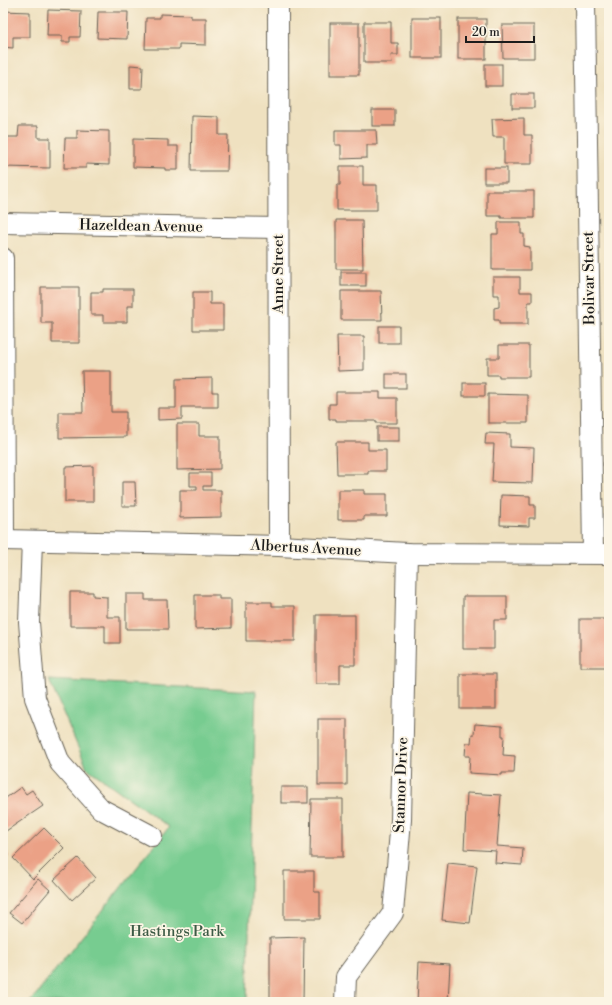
<svg xmlns="http://www.w3.org/2000/svg" width="612" height="1005" font-family="'Libre Bodoni',serif">
	<style>
		.green { fill: #77cc90; stroke: #4a7456 }
		.building { fill: #eba186 }
		.lines { fill: none; stroke-linecap: round; stroke-linejoin: round }
		.street-casing { stroke: #666155; stroke-width: 22 }
		.street { stroke: #fff; stroke-width: 20 }
		.labels { text-anchor: middle; dominant-baseline: central; stroke-width: 3.5; stroke-linejoin: round; paint-order: stroke }
		.street-label { font-size: 15px; fill: #1c1c1c; stroke: #fcf5e5 }
		.park-label { font-size: 15px; fill: #3c5a45; stroke: #fcf5e5 }
	</style>
	<rect width="100%" height="100%" fill="#fcf5e5"/>
	<filter id="ink" filterUnits="userSpaceOnUse"><feTurbulence type="fractalNoise" baseFrequency=".025" numOctaves="2"/><feDisplacementMap in="SourceGraphic" scale="8" xChannelSelector="R" yChannelSelector="G"/><feConvolveMatrix kernelMatrix="1 2 1 2 8 2 1 2 1" color-interpolation-filters="sRGB"/></filter>
	<filter id="wash" filterUnits="userSpaceOnUse"><feTurbulence type="fractalNoise" baseFrequency=".012" numOctaves="4" result="noise"/><feDisplacementMap in="SourceGraphic" scale="16" xChannelSelector="R" yChannelSelector="G"/><feGaussianBlur stdDeviation="0.9" result="paint"/><feColorMatrix in="noise" values="0 0 0 0 0 0 0 0 0 0 0 0 0 0 0 0 0 1.4 0 .05"/><feComposite in="paint" operator="in"/></filter>
	<g filter="url(#wash)">
		<rect width="100%" height="100%" fill="#efe1c0"/>
		<!-- green -->
		<path class="green" d="M49,680L256,691L247,1002H30L169,827L87,768Z"/>
		<g id="blocks">
			<!-- building -->
			<g class="building">
				<path d="M48,10L81,11L80,37H70V42H62V36H47Z"/>
				<path d="M3,11L30,12V37H13V48L3,47Z"/>
				<path d="M98,12H128L127,39L97,38Z"/>
				<path d="M160,14L191,15V18H206V45L179,44V49H145L146,18H160Z"/>
				<rect x="412" y="18" width="29" height="40"/>
				<rect x="458" y="19" width="28" height="40"/>
				<path d="M364,22H391V43H398V55H391L392,63H364Z"/>
				<rect x="330" y="23" width="29" height="52"/>
				<path d="M502,25H534V58H503Z"/>
				<rect x="485" y="64" width="17" height="22"/>
				<path d="M130,65L143,66L142,89H130Z"/>
				<rect x="512" y="94" width="22" height="14"/>
				<rect x="372" y="110" width="23" height="16"/>
				<path d="M192,116L219,117V135H228L227,171H191Z"/>
				<path d="M524,118V135H532V164H504V137H493L492,119Z"/>
				<path d="M19,126H38V138H50V168L3,167V137H18Z"/>
				<path d="M77,130L109,131V165L86,164V168H64L65,138H77Z"/>
				<path d="M335,130H376L377,145H367V158L341,159V145H335Z"/>
				<path d="M133,139L168,140V146H178V170H165V168L133,167Z"/>
				<path d="M340,166H363V185H377V210H337V185H340Z"/>
				<rect x="484" y="168" width="23" height="15"/>
				<path d="M487,191H534V218H501V216H487Z"/>
				<path d="M336,220H362L363,269H336Z"/>
				<path d="M498,222H521V234H524V246L530,247V270H492V234H498Z"/>
				<rect x="341" y="272" width="25" height="14"/>
				<path d="M493,277H520V292H532V302H528V324H499V320H494V308L499,307V295H493Z"/>
				<path d="M41,287H79V343H52V323H41Z"/>
				<path d="M103,289H133V306H127V322H103V315H91V292H103Z"/>
				<path d="M341,291H381L382,320H341Z"/>
				<path d="M193,292H210V304H223V330H193Z"/>
				<rect x="379" y="326" width="20" height="17"/>
				<path d="M337,336H364V370L338,371Z"/>
				<path d="M499,345H529V377H499V375H487V358H499Z"/>
				<path d="M82,371H111V412H126V437L59,438V412H83Z"/>
				<rect x="386" y="374" width="20" height="14"/>
				<path d="M212,378V392H218V407H182V419L158,420V408H176V379Z"/>
				<rect x="463" y="383" width="22" height="13"/>
				<path d="M336,392H380V398H397V423H376V421H336V419H329V404H336Z"/>
				<path d="M488,394L528,395V423H488Z"/>
				<path d="M177,424H199V436H220V469L177,470Z"/>
				<rect x="377" y="427" width="22" height="14"/>
				<path d="M486,433L510,434V447L534,448L533,483L492,482L494,444H485Z"/>
				<path d="M336,442H368V450H386V471H368V474H337Z"/>
				<path d="M93,466V502H65V467Z"/>
				<path d="M190,473H211V486H203V490H221V517L180,518V490H197V486H190Z"/>
				<path d="M122,482H135L136,506H122Z"/>
				<path d="M338,490H364V494H387V516H364V520H338Z"/>
				<path d="M501,495L530,496V505H535V518H529V526L500,525Z"/>
				<path d="M70,592H93V596L107,597V617H120V643H105V626H70Z"/>
				<path d="M126,594H145V600H167L168,629H126Z"/>
				<path d="M195,595H219V599H231V628L195,629Z"/>
				<path d="M463,596H507V620H494V649H463Z"/>
				<path d="M246,602H272V606H295V641H246Z"/>
				<path d="M316,615H355V665H340V684H316Z"/>
				<rect x="580" y="619" width="29" height="48"/>
				<rect x="460" y="674" width="36" height="35"/>
				<rect x="318" y="719" width="29" height="66"/>
				<path d="M475,724L502,726V736H504L503,755L515,756L514,773H502V775L469,773L470,756H465L466,743H471L472,734H474Z"/>
				<path d="M21,787L26,794L32,790L43,806L6,831L3,826V800Z"/>
				<rect x="281" y="787" width="27" height="16"/>
				<path d="M467,793L501,795L497,846L523,848L522,865L495,863L496,851L464,849Z"/>
				<path d="M311,799H343V857H310Z"/>
				<path d="M44,828L64,848L33,879L13,858Z"/>
				<path d="M3,848L9,856L3,861Z"/>
				<path d="M78,858L96,878L72,900L54,880Z"/>
				<path d="M448,863L477,866L470,923L442,920Z"/>
				<path d="M284,871H314V892H320V919H284Z"/>
				<path d="M38,879L50,890L22,923L9,913Z"/>
				<path d="M304,937L303,1002H270V938Z"/>
				<path d="M419,962L450,964L448,1002H417Z"/>
			</g>
		</g>
	</g>
	<g filter="url(#ink)">
		<use href="#blocks" fill-opacity="0" stroke="#666155" stroke-width="1"/>
		<g class="lines">
			<!-- street casing -->
			<g class="street-casing">
				<g id="street">
					<path d="M278,3L279,546"/>
					<path d="M585,3L593,553"/>
					<path d="M3,223L278,228"/>
					<path d="M3,258L4,540"/>
					<path d="M3,540L279,546L407,553L609,554"/>
					<path d="M32,541L29,622L35,698L60,763L101,809L152,836"/>
					<path d="M345,1002L346,977L393,913L401,820L407,553"/>
				</g>
			</g>
			<!-- street -->
			<use href="#street" class="street"/>
		</g>
	</g>
	<g class="labels">
		<!-- street labels -->
		<g class="street-label">
			<text transform="translate(141 226) rotate(1)">Hazeldean Avenue</text>
			<text transform="translate(278 274) rotate(-90)">Anne Street</text>
			<text transform="translate(589 278) rotate(-91)">Bolivar Street</text>
			<text transform="translate(306 548) rotate(3)">Albertus Avenue</text>
			<text transform="translate(401 785) rotate(-88)">Stannor Drive</text>
		</g>
		<!-- park labels -->
		<g class="park-label">
			<text x="177" y="931">Hastings Park</text>
		</g>
	</g>
	<!-- margin -->
	<rect width="612" height="1005" fill="none" stroke="#fcf5e5" stroke-width="16"/>
	<!-- scale -->
	<path d="M466 36v6h68v-6" fill="none" stroke="#1c1c1c" stroke-width="2"/>
	<text x="472" y="36" font-size="12" fill="#1c1c1c" stroke="#fcf5e5" stroke-width="3" paint-order="stroke">20 m</text>
</svg>
